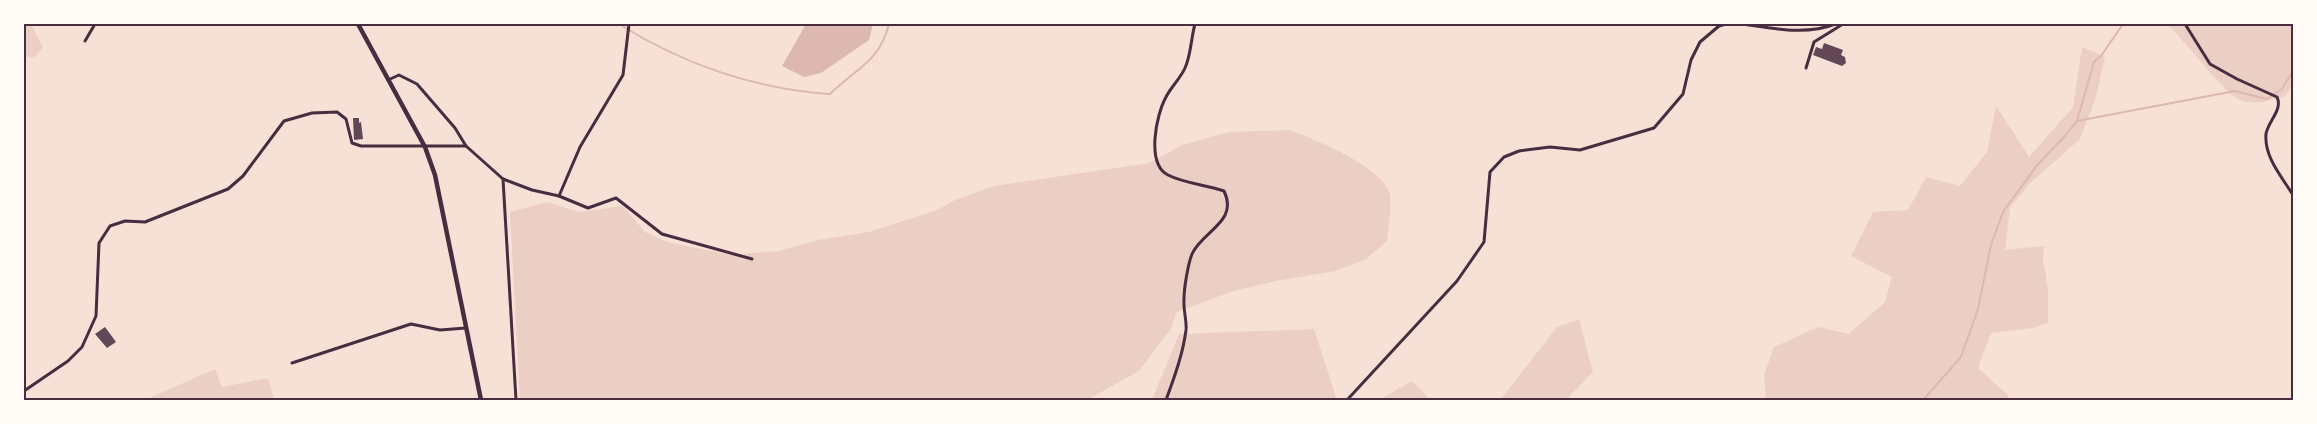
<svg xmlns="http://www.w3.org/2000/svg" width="2317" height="424" font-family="'IBM Plex Sans',sans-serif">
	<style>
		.green { fill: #ebcfc5 }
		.water { fill: #dcb8b0 }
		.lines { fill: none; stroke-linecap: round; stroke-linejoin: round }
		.stream { stroke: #dcb8b0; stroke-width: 2 }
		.building { fill: #644757 }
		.minor { stroke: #4a2c40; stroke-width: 3 }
		.secondary { stroke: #4a2c40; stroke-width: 4.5 }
		.neatline { fill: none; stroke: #4a2c40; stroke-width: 2 }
	</style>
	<rect width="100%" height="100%" fill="#f7e1d7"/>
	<!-- green -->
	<g class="green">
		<path d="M24,24H31L43,47L34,58L24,56Z"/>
		<path d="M2168,24H2293V85L2285,96L2263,102H2244L2231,95L2214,77Z"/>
		<path d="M2082,47L2105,57L2096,97L2080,139L2030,183L2010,208L2005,250L2044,246L2043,260L2048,289V323L2033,328L1991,333L1978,368L2008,395L2009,400H1766L1764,375L1774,347L1818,327L1849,334L1885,302L1892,277L1851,256L1873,212L1908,210L1926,177L1960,186L1987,152L1996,106L2029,157L2073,107Z"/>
		<path d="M1290,130C1315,140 1380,165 1389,192C1393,203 1388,229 1387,241L1366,259L1336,271L1276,281L1233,291L1177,312L1170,330L1139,371L1087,400H520L510,212L547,202L579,212L623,206L645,232L667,242L731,255L779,251L818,240L869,232L937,210L955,200L994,186L1149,163L1182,145L1229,132Z"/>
		<path d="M1579,319L1593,372L1566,400H1500L1557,327Z"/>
		<path d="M1314,329L1337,400H1152L1179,334Z"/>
		<path d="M215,369L222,387L268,378L274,400H145Z"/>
		<path d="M1412,381L1430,400H1379Z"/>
	</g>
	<!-- water -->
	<path class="water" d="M806,24H873L869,40L821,73L804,77L782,66Z"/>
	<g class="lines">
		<!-- stream -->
		<g class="stream">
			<path d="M619,24C682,64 755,89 830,94C856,68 879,63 889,24"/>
			<path d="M2174,24H2175"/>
			<path d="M2077,121L2094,62L2101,56L2123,24"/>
			<path d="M1923,400L1961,357L1978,309L1991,245L2003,212L2038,164L2065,136L2077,121L2235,91L2267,99L2282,89L2293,71"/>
		</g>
	</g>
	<!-- building -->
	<g class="building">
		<path d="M1824,43L1843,50L1841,55L1845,57L1846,63L1842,66L1813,55L1816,47L1822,49Z"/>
		<path d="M353,118H359V123L361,122L363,139L354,140Z"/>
		<path d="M105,327L116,342L107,348L95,334Z"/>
	</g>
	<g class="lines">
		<!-- minor -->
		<g class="minor">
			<path d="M1742,24C1771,28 1806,36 1835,24"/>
			<path d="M2185,24L2210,64L2237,79L2277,97C2283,110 2268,121 2266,134C2264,157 2282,177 2293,195"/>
			<path d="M85,41L95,24"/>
			<path d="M1806,68L1814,42L1843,24"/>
			<path d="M388,80L399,75L417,84L455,128L466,146L503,179L532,190L559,196L588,208L616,198L662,234L752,259"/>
			<path d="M503,179L516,400"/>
			<path d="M559,196L580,147L623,75L629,24"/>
			<path d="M292,363L411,324L440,330L466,328"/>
			<path d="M24,391L68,361L82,347L96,316L99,243L110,226L125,221L145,222L228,189L243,176L284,121L312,113L337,112L346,119L352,143L361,146H466"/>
			<path d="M1166,400C1174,378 1183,354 1186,330C1187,320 1183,310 1184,299C1184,288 1188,264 1192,254C1202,231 1239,222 1224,191C1207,185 1183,183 1168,175C1146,164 1156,115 1166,97C1171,87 1180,79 1185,68C1191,55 1191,38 1195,24"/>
			<path d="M1347,400L1457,281L1484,242L1490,172L1504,157L1519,151L1550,147L1580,150L1654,128L1683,94L1691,60L1700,42L1719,26L1726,24"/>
		</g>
		<!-- secondary -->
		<path class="secondary" d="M358,24L425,147L435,175L481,400"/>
	</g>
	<!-- border -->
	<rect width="2317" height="424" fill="none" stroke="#fffaf5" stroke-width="50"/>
	<rect x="25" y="25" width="2267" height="374" class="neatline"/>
</svg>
